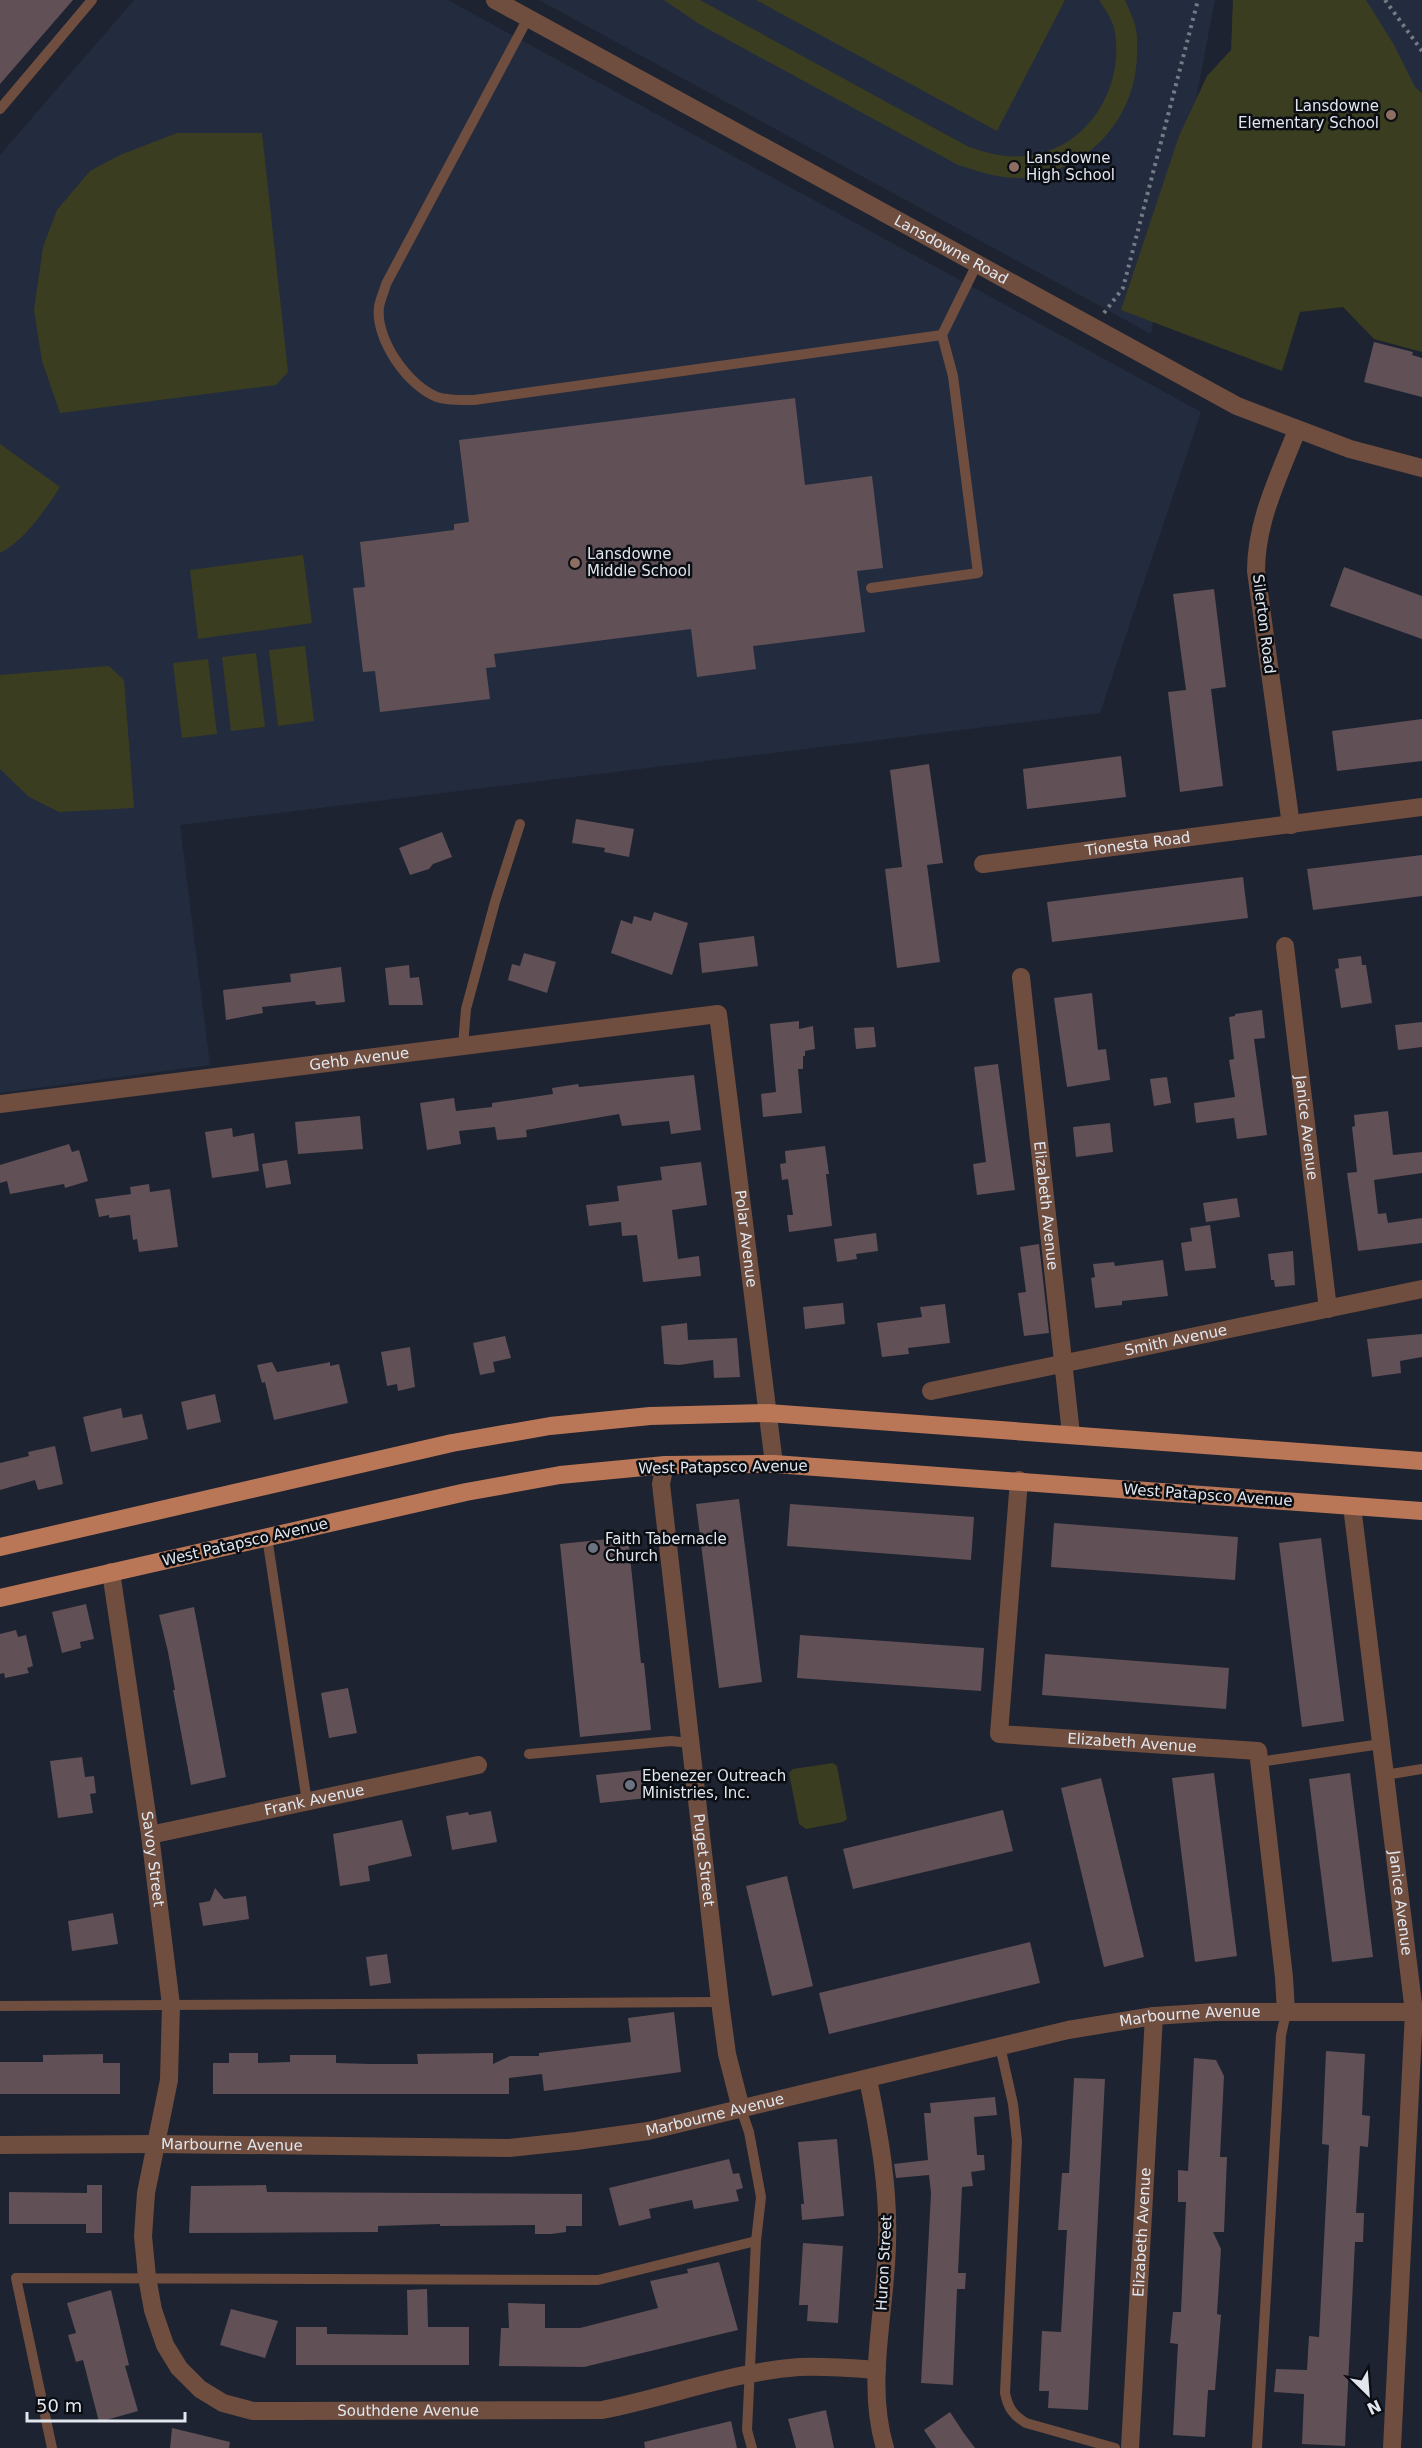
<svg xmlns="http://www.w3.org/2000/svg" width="1422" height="2448" font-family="'DejaVu Sans',sans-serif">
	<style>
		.built { fill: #232c3e }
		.green { fill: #3a3d1f }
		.building { fill: #615056 }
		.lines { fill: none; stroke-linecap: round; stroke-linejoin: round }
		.path { stroke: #757a85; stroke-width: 4; stroke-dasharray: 3 4.5; stroke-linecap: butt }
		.service { stroke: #6f4e3f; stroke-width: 10 }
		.minor { stroke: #6f4e3f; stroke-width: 18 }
		.tertiary { stroke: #6f4e3f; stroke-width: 18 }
		.primary { stroke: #ba7758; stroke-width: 18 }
		.education-dot { fill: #8d6e63; stroke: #0a0d12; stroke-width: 2 }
		.worship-dot { fill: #6b7280; stroke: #0a0d12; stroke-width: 2 }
		.labels { text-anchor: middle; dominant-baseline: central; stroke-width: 5; stroke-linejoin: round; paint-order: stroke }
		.poi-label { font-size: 15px; fill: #e1e6ef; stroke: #0a0d12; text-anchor: start }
		.street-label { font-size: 15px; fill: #e1e6ef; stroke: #0a0d12 }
	</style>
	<rect width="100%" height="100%" fill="#1d2330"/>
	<!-- built -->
	<g class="built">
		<path d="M134,0H448L1201,412L1100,713L180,825L210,1065L0,1093V155Z"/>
		<path d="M539,0H1215L1151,334Z"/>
		<path d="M1299,0H1422V230Z"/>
	</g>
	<!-- green -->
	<g class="green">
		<path d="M664,0H700L967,146C986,153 1005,158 1025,156C1086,151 1124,90 1115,33C1114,22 1105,9 1099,0H1125C1128,8 1133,17 1135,25C1138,35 1137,47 1137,57C1134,119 1091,167 1030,177C1006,181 981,172 958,165L699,24Z"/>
		<path d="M756,0H1065L997,131Z"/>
		<path d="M1233,0H1366L1394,45L1415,87L1422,93V352L1374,339L1343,307L1300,312L1282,371L1121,310L1179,136L1207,76L1231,50Z"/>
		<path d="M177,133H262L288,372L276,385L60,413L42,361L34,310L43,247L57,210L90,171L120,155Z"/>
		<path d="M0,444L60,487C46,509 24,541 0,553Z"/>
		<path d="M303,555L312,623L198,639L190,570Z"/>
		<path d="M305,646L314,721L278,726L269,650Z"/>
		<path d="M256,653L265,727L231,731L222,657Z"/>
		<path d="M208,659L217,734L182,738L173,663Z"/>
		<path d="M109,666L124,680L134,808L59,812L29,797L0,769V675Z"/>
		<path d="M833,1763L837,1766L847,1819L843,1822L806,1829L799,1824L789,1773L793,1769Z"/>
	</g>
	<!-- building -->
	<g class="building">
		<path d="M0,0H73L0,84Z"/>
		<path d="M1374,342L1413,352L1412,355L1422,358V397L1364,382Z"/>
		<path d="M795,398L805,485L872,476L883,568L857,571L865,632L753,646L756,669L697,677L691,629L494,654L496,667L486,668L490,699L380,712L375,671L363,672L353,588L365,587L360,542L454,530V524L469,522L459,440Z"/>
		<path d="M1344,567L1422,596V639L1330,606Z"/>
		<path d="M1214,589L1226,687L1211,689L1223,786L1180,792L1168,692L1186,690L1173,594Z"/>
		<path d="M1422,719V761L1337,771L1332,731Z"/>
		<path d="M1121,756L1126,797L1027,809L1023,769Z"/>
		<path d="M929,764L943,863L927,865L940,962L897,968L885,869L902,867L890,770Z"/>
		<path d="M576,819L634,829L629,857L604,852L605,848L572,843Z"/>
		<path d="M442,832L452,857L433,864L429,869L410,875L399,848Z"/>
		<path d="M1422,855V896L1313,910L1307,869Z"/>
		<path d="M1243,877L1248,918L1052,942L1047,902Z"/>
		<path d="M654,912L688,923L672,975L611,953L621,920L632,924L634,916L651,921Z"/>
		<path d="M754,936L758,966L702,973L699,943Z"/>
		<path d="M524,953L556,962L547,993L508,980L512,964L520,966Z"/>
		<path d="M1361,956L1362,965H1366L1372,1003L1341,1008L1335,969L1339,968L1338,959Z"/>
		<path d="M409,965L410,978L419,977L423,1005H389L385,968Z"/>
		<path d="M341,967L345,1002L316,1005L315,1001L262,1007L263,1013L226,1020L223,990L291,982L290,974Z"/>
		<path d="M1092,993L1098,1050L1106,1049L1110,1080L1067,1087L1054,998Z"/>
		<path d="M1262,1010L1265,1038L1254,1039L1267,1135L1237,1139L1234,1118L1196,1123L1194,1103L1235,1097L1229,1060L1234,1059L1229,1017L1235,1016V1014Z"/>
		<path d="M799,1021V1029L813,1026L815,1049L805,1051V1056H803V1069H798L802,1113L763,1117L761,1094L776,1092L770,1024Z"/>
		<path d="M1422,1022V1047L1398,1050L1395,1025Z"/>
		<path d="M874,1027L876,1047L856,1049L854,1028Z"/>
		<path d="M998,1064L1015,1190L977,1195L973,1164L986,1162L974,1067Z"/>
		<path d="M694,1075L701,1130L671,1134L669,1121L622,1126L619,1114L526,1130L527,1137L497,1140L495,1127L459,1131L461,1144L427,1150L420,1103L454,1098L456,1111L492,1107V1103L553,1094L552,1088L578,1084L579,1087Z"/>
		<path d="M1167,1077L1171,1103L1154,1106L1150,1079Z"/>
		<path d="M1388,1111L1393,1155L1422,1152V1173L1374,1180L1378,1214L1386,1213L1388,1223L1422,1218V1243L1358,1251L1347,1173L1357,1172L1352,1127L1355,1126L1354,1115Z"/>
		<path d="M360,1116L363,1149L298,1154L295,1122Z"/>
		<path d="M1110,1123L1113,1152L1076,1157L1073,1127Z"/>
		<path d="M232,1128L233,1137L254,1133L259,1171L212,1178L205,1132Z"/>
		<path d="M69,1144L72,1152L79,1150L88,1181L65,1188L64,1184L10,1194L7,1181L0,1183V1165Z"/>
		<path d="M825,1146L829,1174H826L832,1226L789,1232L787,1215H793L788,1179L782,1180L780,1164L786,1163L785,1151Z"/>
		<path d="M287,1160L291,1184L266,1188L262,1164Z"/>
		<path d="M701,1162L707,1205L672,1210L678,1259L699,1256L701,1276L643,1282L637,1235L622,1236L621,1222L589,1226L586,1205L619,1201L617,1186L662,1180L660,1167Z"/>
		<path d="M149,1184L150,1192L170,1189L178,1247L139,1252L137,1239L133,1240L130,1215L109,1218V1215L99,1217L95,1199L131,1194L130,1187Z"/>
		<path d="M1237,1198L1240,1217L1206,1222L1203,1203Z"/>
		<path d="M1210,1225L1216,1268L1185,1271L1181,1243L1192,1241L1190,1228Z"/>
		<path d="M876,1233L878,1251L856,1254L857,1259L837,1262L834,1239Z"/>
		<path d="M1039,1244L1049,1333L1024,1336L1018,1293L1026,1292L1020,1247Z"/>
		<path d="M1293,1251L1295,1285L1275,1287L1274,1280H1271L1268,1254Z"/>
		<path d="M1163,1260L1168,1296L1122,1301V1305L1095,1308L1091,1278L1095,1277L1093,1264L1114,1262L1115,1266Z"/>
		<path d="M843,1303L845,1324L805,1329L803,1307Z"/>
		<path d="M945,1304L950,1343L908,1348L909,1354L882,1357L877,1323L922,1317L920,1307Z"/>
		<path d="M687,1323L688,1340L737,1338L740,1377L714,1378L713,1360L679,1365L664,1364L661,1326Z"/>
		<path d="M1422,1334V1357L1400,1361L1401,1373L1372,1377L1367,1339Z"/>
		<path d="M505,1336L511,1358L493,1362L495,1372L480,1375L473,1343Z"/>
		<path d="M410,1347L415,1387L398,1391L397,1384L387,1386L381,1352Z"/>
		<path d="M272,1362L277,1372L326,1363L330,1362V1366L339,1364L348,1403L274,1420L265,1382L262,1383L257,1365Z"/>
		<path d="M215,1394L221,1422L187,1430L181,1402Z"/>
		<path d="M121,1408L123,1418L142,1414L148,1439L91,1452L83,1417Z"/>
		<path d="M55,1446L63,1484L38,1490L35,1480L0,1490V1463L29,1456L28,1452Z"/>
		<path d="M739,1499L762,1682L719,1688L696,1504Z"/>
		<path d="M790,1504L974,1517L971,1560L787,1546Z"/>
		<path d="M1054,1523L1238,1537L1235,1580L1051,1567Z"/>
		<path d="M628,1537L641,1663H644L651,1730L580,1737L560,1544Z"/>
		<path d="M1321,1538L1344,1721L1302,1727L1279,1543Z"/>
		<path d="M86,1604L94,1639L80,1642L81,1648L62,1653L52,1612Z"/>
		<path d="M194,1607L226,1777L191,1785L173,1690H175L168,1652L159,1615Z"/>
		<path d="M16,1630L18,1637L26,1635L33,1666L27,1668L29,1673L5,1678L4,1673L0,1674V1634Z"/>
		<path d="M800,1635L984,1648L981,1691L797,1678Z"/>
		<path d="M1045,1654L1229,1668L1226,1709L1042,1695Z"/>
		<path d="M348,1688L357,1733L329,1738L321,1693Z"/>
		<path d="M82,1757L85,1777L94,1776L96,1793L90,1794L93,1813L58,1818L50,1761Z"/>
		<path d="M644,1770L647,1798L600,1803L596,1775Z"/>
		<path d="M1214,1773L1237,1956L1195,1962L1172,1778Z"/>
		<path d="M1350,1773L1373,1957L1332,1962L1309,1779Z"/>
		<path d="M1101,1778L1144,1957L1104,1967L1061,1788Z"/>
		<path d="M1003,1810L1013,1851L853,1889L843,1849Z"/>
		<path d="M491,1811L497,1842L452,1850L446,1816L468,1812L469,1815Z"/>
		<path d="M402,1820L412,1856L368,1866L370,1881L340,1886L333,1834Z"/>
		<path d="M787,1876L813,1986L772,1996L746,1886Z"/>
		<path d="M215,1888L224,1899L246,1896L249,1919L203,1926L199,1903L210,1901Z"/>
		<path d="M113,1913L118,1944L72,1951L68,1921Z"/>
		<path d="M1030,1942L1040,1983L829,2034L819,1993Z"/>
		<path d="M387,1954L391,1983L370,1986L366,1957Z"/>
		<path d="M674,2012L681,2072L544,2091L542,2074L509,2078V2094H213V2063H229V2053H258V2063L290,2062V2055H336V2063L370,2064H418L417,2054L493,2053V2064L510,2056H539V2053L631,2042L628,2018Z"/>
		<path d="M1326,2051L1365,2054L1362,2115L1370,2116L1368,2147L1360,2146L1356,2213H1364L1363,2242H1355L1345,2446L1302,2444L1304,2394L1274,2392L1276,2369L1307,2370L1309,2336L1319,2337L1329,2145L1322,2144Z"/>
		<path d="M103,2054V2063H120V2094H0V2062H43V2055Z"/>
		<path d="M1194,2058L1216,2060L1224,2076L1220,2157H1227L1224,2232H1213L1221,2249L1217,2314L1221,2315L1215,2390H1208L1205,2437L1173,2435L1178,2344L1170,2343L1173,2312H1181L1186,2202H1178V2170L1188,2171Z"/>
		<path d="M1074,2078L1105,2079L1088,2410L1048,2408L1049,2391H1039L1042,2331L1061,2332L1067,2230H1058L1062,2173H1069Z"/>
		<path d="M995,2097L997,2115L974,2117L977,2155H984L985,2170L971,2172L973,2186L962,2187L958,2273H966L965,2289H957L953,2385L921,2383L931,2193L929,2175L896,2178L894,2164L928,2160L924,2113H931L930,2103Z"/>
		<path d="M837,2139L844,2216L802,2220L801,2204H804L798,2142Z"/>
		<path d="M729,2159L733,2174L739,2173L743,2188L736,2190L739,2201L694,2209L692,2200L649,2209L651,2218L619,2226L609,2188Z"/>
		<path d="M87,2185H102V2233H86V2224H9V2192L87,2193Z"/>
		<path d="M266,2185L267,2192L582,2194V2226H566V2232L551,2234H535V2225L440,2226V2224L378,2226V2232L189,2233L191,2186Z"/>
		<path d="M803,2243L843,2246L838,2323L807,2321L808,2305H799Z"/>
		<path d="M719,2262L738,2330L584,2367L499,2366L501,2328H509L508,2303L545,2304V2328H580L658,2308L650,2281L688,2273L687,2269Z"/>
		<path d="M427,2289L428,2327H469V2365H296V2327H327V2334L408,2335L407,2290Z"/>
		<path d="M111,2290L129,2365L125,2366L138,2411L99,2422L83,2360L76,2362L68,2335L76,2333L67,2303Z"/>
		<path d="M231,2309L278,2321L265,2358L220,2345Z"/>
		<path d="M826,2410L834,2448H796L788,2419Z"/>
		<path d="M950,2412L963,2432L975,2448H936L924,2430Z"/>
		<path d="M731,2421L737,2448H645L644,2442Z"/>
		<path d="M172,2428L230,2442L229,2448H170Z"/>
	</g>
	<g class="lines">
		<!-- path -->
		<g class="path">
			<path d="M1385,0L1422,51"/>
			<path d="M1104,313L1123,288L1198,0"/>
		</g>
		<!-- service -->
		<g class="service">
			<path d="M528,18L386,284C384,292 380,300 379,307C375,339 408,386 437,397C449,401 461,400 474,400L942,335L977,264"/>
			<path d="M0,109L92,0"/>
			<path d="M871,588L978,573L953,376L942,335"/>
			<path d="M463,1046L466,1009L495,902L520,824"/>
			<path d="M267,1537L307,1802"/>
			<path d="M529,1754L671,1741L690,1743"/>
			<path d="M1259,1762L1381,1744"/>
			<path d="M1385,1775L1422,1769"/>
			<path d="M0,2006L720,2002"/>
			<path d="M1000,2046L1013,2104L1017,2141L1005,2393C1008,2408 1013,2415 1026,2423L1115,2448"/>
			<path d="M741,2109L749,2132L761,2197L756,2241L747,2430L752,2448"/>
			<path d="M52,2448L16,2278L598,2280L756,2241"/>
			<path d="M1257,2448L1281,2035L1286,2013"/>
		</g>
		<!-- minor -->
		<g class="minor">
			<path d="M1291,825L1256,571C1256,521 1279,476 1297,430"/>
			<path id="s1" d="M983,864L1422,807"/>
			<path id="s2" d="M1285,946L1328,1309"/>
			<path id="s3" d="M1021,977L1071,1434"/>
			<path id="s4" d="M0,1104L718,1014L774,1464"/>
			<path id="s5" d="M931,1391L1422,1289"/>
			<path id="s6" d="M665,1465L661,1484L720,2002L727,2054L741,2109"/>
			<path id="s7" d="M1019,1480L999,1734L1258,1751L1284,1977L1286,2013"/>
			<path id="s8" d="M1352,1506L1414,2012L1392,2448"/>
			<path id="s9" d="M111,1572L150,1835L171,2005L169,2080L146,2193L143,2236L147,2277L153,2310L165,2345L179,2368L200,2389L223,2403L253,2411H288L602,2410C668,2397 732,2372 799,2367C825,2366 851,2368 877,2370"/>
			<path id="s10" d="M150,1835L478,1765"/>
			<path d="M868,2079C879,2134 889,2187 887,2243C886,2311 865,2382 885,2448"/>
			<path id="s11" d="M0,2145L155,2144L509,2148L576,2141L648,2131L1068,2030L1154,2016L1216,2012H1422"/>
			<path id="s12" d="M1130,2448L1154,2016"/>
		</g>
		<!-- tertiary -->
		<path class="tertiary" id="s13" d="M495,0L1237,406L1350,449L1422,468"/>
		<!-- primary -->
		<g class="primary">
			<path d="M0,1547L452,1443L550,1426L650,1416L768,1413L1422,1461"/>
			<path d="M0,1598L466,1492L560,1475L665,1465L774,1464L1422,1511"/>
		</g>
	</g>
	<!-- markers -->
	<g class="education-dot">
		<circle cx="1391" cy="115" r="6"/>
		<circle cx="1014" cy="167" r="6"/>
		<circle cx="575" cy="563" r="6"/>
	</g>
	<g class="worship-dot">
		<circle cx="593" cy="1548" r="6"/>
		<circle cx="630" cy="1785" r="6"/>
	</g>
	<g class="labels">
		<!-- poi labels -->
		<g class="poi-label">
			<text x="1379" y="106" text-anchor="end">Lansdowne<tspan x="1379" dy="17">Elementary School</tspan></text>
			<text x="1026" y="158">Lansdowne<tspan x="1026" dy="17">High School</tspan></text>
			<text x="587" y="554">Lansdowne<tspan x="587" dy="17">Middle School</tspan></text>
			<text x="605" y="1539">Faith Tabernacle<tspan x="605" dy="17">Church</tspan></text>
			<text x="642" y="1776">Ebenezer Outreach<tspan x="642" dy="17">Ministries, Inc.</tspan></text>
		</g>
		<!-- street labels -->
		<g class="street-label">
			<text stroke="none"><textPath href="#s13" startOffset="520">Lansdowne Road</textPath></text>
			<text transform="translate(1264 624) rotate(83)">Silerton Road</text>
			<text stroke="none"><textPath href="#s1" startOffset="156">Tionesta Road</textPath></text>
			<text stroke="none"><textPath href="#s4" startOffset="362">Gehb Avenue</textPath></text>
			<text stroke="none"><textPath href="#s2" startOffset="183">Janice Avenue</textPath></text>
			<text stroke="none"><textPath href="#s3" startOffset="230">Elizabeth Avenue</textPath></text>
			<text stroke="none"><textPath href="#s4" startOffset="950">Polar Avenue</textPath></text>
			<text stroke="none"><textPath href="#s5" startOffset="250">Smith Avenue</textPath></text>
			<text transform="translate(723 1467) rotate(-1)">West Patapsco Avenue</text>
			<text transform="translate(1208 1495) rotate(4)">West Patapsco Avenue</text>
			<text transform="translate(245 1542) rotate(-13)">West Patapsco Avenue</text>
			<text stroke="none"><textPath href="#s7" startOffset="388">Elizabeth Avenue</textPath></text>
			<text stroke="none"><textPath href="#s10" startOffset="168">Frank Avenue</textPath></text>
			<text stroke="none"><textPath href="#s9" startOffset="290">Savoy Street</textPath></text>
			<text stroke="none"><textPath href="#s6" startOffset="398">Puget Street</textPath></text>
			<text stroke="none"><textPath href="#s8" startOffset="400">Janice Avenue</textPath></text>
			<text stroke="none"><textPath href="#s11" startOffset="1204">Marbourne Avenue</textPath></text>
			<text stroke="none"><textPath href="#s11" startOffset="718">Marbourne Avenue</textPath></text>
			<text stroke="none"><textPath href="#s11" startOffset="232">Marbourne Avenue</textPath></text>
			<text stroke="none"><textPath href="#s12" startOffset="216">Elizabeth Avenue</textPath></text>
			<text transform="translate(884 2263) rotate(-87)">Huron Street</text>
			<text stroke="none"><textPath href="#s9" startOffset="1052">Southdene Avenue</textPath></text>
		</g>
	</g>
	<!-- north arrow -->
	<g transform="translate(1368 2394) rotate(155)" stroke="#0a0d12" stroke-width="4.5" paint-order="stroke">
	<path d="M0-4.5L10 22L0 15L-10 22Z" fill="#e1e6ef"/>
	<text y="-9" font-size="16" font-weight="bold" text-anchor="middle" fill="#e1e6ef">N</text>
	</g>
	<!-- scale -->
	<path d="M27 2412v9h158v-9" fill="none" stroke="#e1e6ef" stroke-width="3"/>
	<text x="36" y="2412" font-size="18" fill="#e1e6ef" stroke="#0a0d12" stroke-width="4.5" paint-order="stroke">50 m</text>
</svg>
